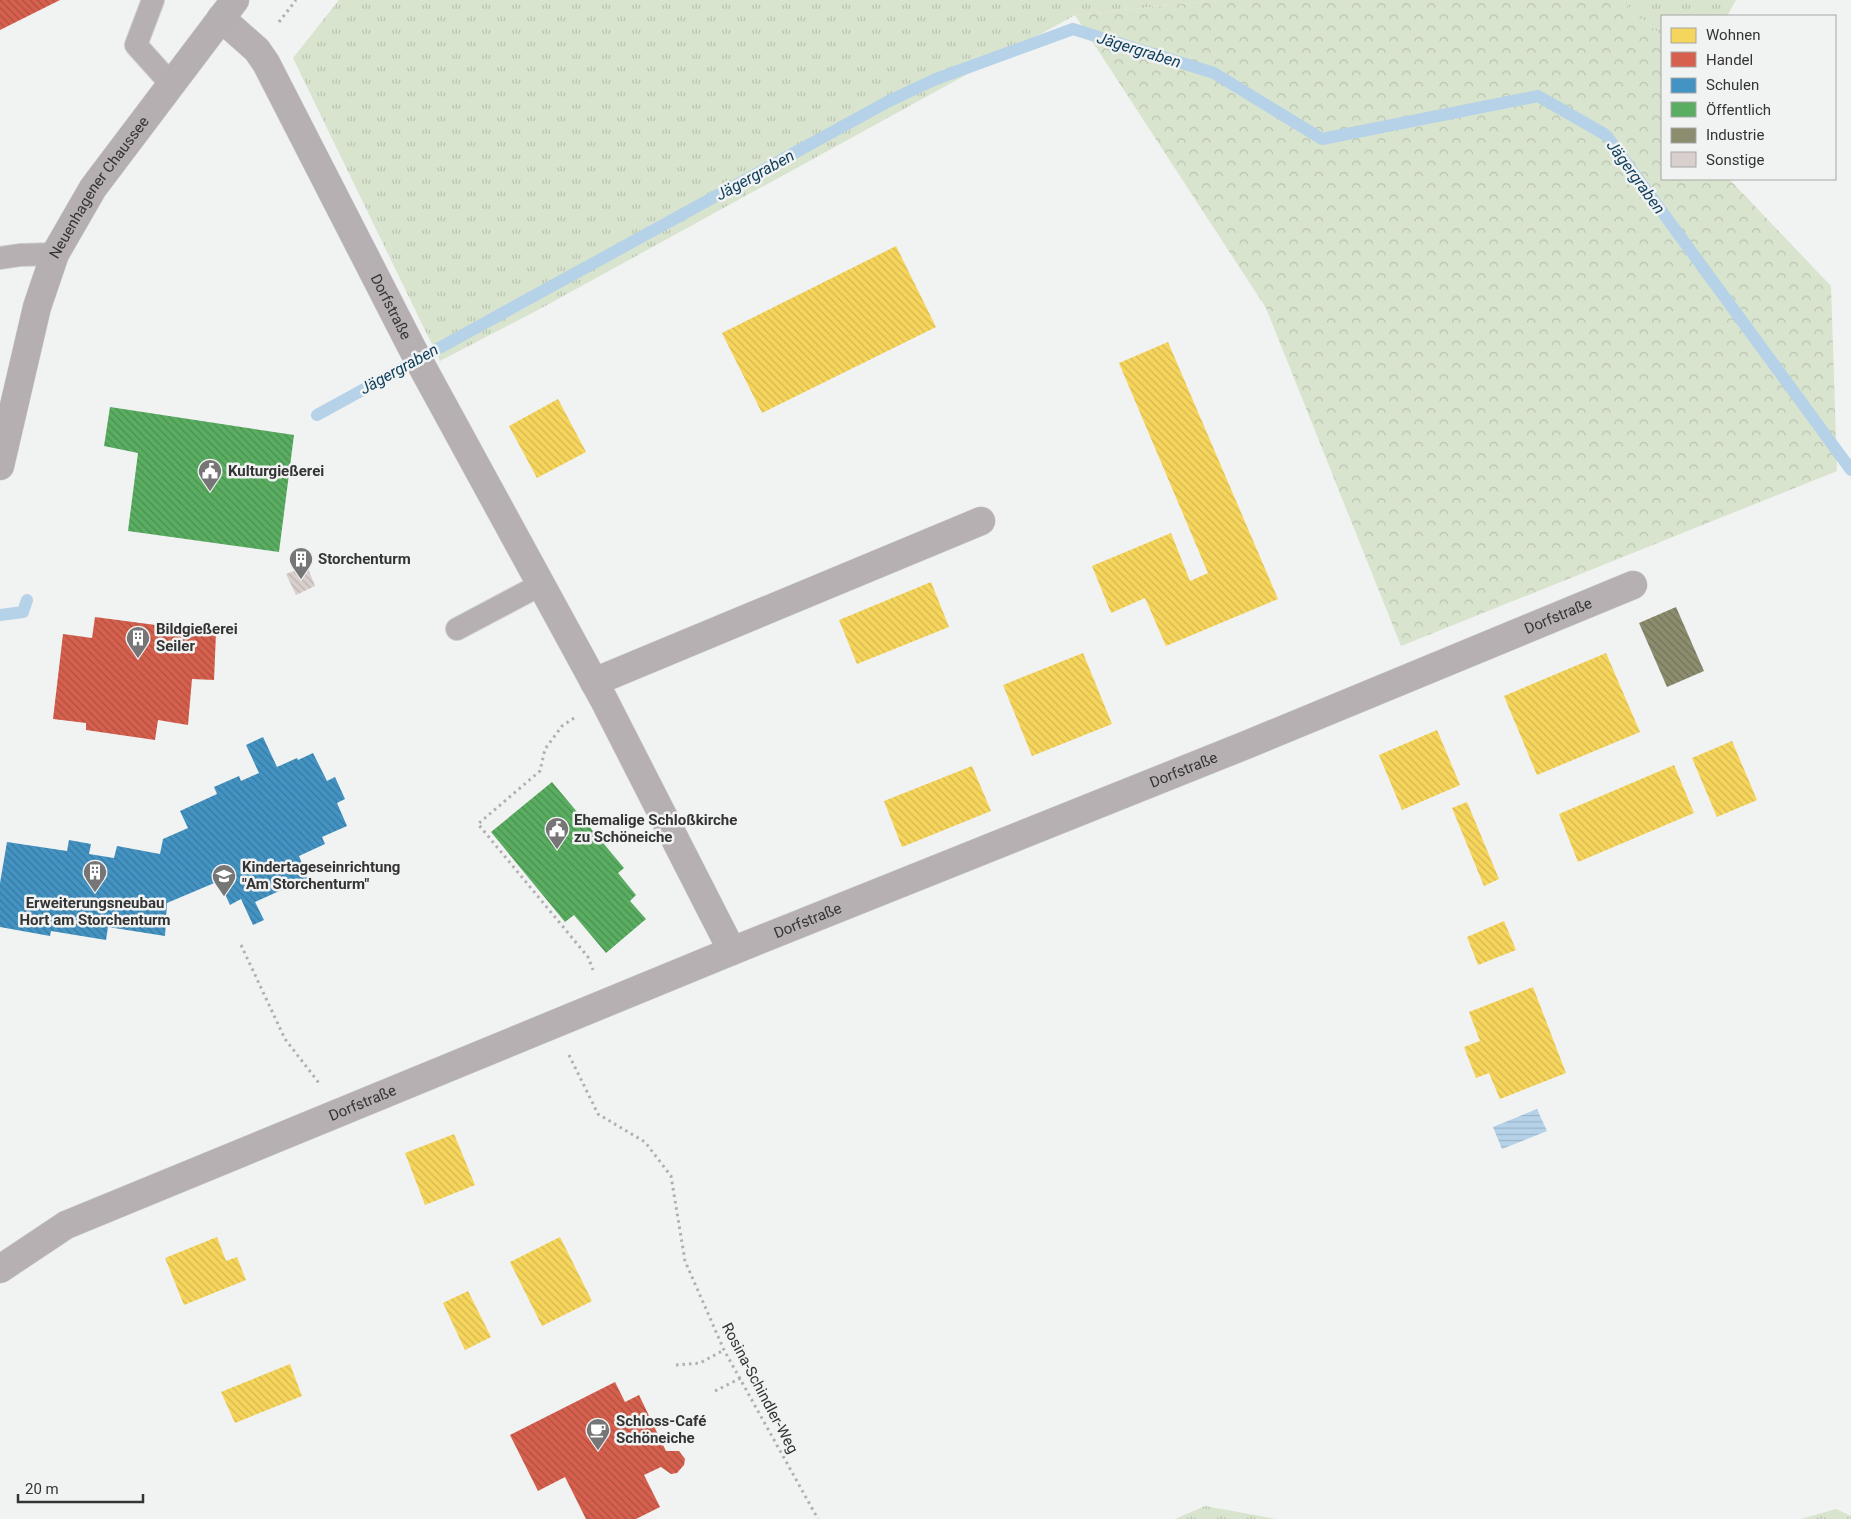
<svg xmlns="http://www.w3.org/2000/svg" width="1851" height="1519" font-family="Roboto,sans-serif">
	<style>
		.grass { fill: url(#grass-tufts) }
		.forest { fill: url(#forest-crowns) }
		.water { fill: url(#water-rules) }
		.homes { fill: url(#homes-back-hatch) }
		.shops { fill: url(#shops-back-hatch) }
		.schools { fill: url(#schools-back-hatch) }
		.public { fill: url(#public-back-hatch) }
		.industry { fill: url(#industry-back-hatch) }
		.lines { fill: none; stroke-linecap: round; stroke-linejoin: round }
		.stream { stroke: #b5d2e8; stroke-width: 12 }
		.building { fill: url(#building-back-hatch) }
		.service-casing { stroke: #cfd0d0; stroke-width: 24 }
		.minor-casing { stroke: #cfd0d0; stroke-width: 29 }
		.secondary-casing { stroke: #cfd0d0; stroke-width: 29 }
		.path { stroke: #b1afb1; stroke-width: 3; stroke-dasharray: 2.5 4; stroke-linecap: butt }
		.service { stroke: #b6b0b3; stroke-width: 22 }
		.minor { stroke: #b6b0b3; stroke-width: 28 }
		.secondary { stroke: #b5afb2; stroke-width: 28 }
		.labels { text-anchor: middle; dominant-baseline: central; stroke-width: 5; stroke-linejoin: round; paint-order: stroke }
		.street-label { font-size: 15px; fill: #343435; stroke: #f1f2f2 }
		.poi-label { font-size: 15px; font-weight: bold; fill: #343435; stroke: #f1f2f2; text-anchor: start }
		.water-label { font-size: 16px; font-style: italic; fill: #0d3e5d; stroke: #f1f2f2 }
	</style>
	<defs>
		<pattern id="grass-tufts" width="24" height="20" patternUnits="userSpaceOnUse" patternTransform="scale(1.25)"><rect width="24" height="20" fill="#d8e4cd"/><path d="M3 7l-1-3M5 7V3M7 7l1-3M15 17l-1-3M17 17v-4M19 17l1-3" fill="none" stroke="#bac4b1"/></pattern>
		<pattern id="forest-crowns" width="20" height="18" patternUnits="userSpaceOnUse" patternTransform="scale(1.25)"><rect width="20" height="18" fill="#d8e4cd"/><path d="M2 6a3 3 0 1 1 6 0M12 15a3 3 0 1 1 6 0" fill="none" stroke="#bac4b1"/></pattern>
		<pattern id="water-rules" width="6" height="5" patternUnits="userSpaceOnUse" patternTransform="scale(1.25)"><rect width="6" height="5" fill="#b5d2e8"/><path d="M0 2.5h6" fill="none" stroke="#9cb5c8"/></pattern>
		<pattern id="homes-back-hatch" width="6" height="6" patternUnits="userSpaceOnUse" patternTransform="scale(1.25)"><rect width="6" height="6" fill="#f6d55c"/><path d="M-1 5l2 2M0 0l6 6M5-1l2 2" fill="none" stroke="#d4b751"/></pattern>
		<pattern id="shops-back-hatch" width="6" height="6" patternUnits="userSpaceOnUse" patternTransform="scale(1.25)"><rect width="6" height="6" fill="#d6604d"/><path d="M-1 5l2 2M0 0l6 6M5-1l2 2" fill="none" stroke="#ae5041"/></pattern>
		<pattern id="schools-back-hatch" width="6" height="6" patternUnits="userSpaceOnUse" patternTransform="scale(1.25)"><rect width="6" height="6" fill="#4393c3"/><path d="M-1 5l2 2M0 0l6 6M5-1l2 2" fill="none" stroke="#39799f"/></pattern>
		<pattern id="public-back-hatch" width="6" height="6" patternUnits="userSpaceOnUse" patternTransform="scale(1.25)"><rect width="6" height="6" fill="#5aae61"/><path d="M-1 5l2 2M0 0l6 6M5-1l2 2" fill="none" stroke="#4b8e51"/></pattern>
		<pattern id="industry-back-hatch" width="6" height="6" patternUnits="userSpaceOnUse" patternTransform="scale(1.25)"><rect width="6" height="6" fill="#8c8c6e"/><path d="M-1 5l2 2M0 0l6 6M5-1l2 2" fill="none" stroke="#73735b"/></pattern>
		<pattern id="building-back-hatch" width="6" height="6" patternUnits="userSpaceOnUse" patternTransform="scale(1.25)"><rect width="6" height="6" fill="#d9d0cd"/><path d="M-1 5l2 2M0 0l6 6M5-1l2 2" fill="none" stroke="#bbb3b1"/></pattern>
	</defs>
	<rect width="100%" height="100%" fill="#f1f2f2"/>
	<!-- grass -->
	<g class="grass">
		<path d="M339,0H1218L1075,15L536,311L440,361L293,58Z"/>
		<path d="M1621,0H1736L1727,16H1662V36Z"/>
		<path d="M1205,1506L1276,1519H1175Z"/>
		<path d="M1836,1509L1851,1516V1519H1801Z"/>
	</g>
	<!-- forest -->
	<path class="forest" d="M1218,0H1621L1662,36V179H1729L1831,286L1837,471L1401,646L1266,308L1075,15Z"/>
	<!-- water -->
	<path class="water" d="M1537,1109L1547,1131L1502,1149L1493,1127Z"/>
	<!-- homes -->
	<g class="homes">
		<path d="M896,246L936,327L762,413L722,333Z"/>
		<path d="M1168,342L1278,599L1166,646L1145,598L1111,613L1092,566L1171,533L1190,581L1208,573L1119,363Z"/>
		<path d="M558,399L586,452L537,478L509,426Z"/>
		<path d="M931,582L949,627L857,664L839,620Z"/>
		<path d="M1083,653L1112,724L1032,756L1003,685Z"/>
		<path d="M1606,653L1640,732L1537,775L1504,696Z"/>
		<path d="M1437,730L1460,785L1402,810L1379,755Z"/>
		<path d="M1732,741L1757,800L1717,817L1692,758Z"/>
		<path d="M1674,765L1694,813L1578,862L1559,814Z"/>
		<path d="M972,766L991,811L902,847L884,801Z"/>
		<path d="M1467,802L1499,879L1484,886L1452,808Z"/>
		<path d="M1504,921L1516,950L1478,965L1467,937Z"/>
		<path d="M1533,987L1566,1073L1500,1099L1489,1073L1476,1078L1464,1047L1480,1041L1469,1012Z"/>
		<path d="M454,1134L475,1185L425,1205L405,1153Z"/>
		<path d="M217,1237L226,1261L237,1257L246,1280L184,1305L165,1258Z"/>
		<path d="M560,1237L592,1301L542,1326L510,1262Z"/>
		<path d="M468,1291L491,1337L465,1350L443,1303Z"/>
		<path d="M290,1364L302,1396L235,1423L221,1392Z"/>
	</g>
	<!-- shops -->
	<g class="shops">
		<path d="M0,0H60L0,30Z"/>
		<path d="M95,617L216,633L214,680L192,679L188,725L158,720L155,740L86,730V723L53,719L63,634L92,638Z"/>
		<path d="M615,1382L625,1402L639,1395L666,1451H679L685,1459L684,1465L677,1473L671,1474L661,1467L644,1475L660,1507L636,1519H586L565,1477L538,1491L510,1435Z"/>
	</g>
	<!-- schools -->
	<path class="schools" d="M263,737L277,767L297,758L298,760L313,753L327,781L335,777L345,799L337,803L347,826L322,837L325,844L299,856L308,878L255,902L264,920L253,925L241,899L230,905L219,881L167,903L165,936L108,927L106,940L51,931L50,936L0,927V883L7,842L67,851L69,840L91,844L89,854L114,858L117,846L160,854L163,839L188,828L180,811L217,794L214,787L239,776L241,781L259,773L246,745Z"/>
	<!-- public -->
	<g class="public">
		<path d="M110,407L294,435L279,552L128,531L138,453L104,446Z"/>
		<path d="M552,782L624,868L618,873L636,895L630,901L646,919L606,953L574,915L565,922L491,832Z"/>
	</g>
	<!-- industry -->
	<path class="industry" d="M1676,607L1704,671L1667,687L1639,623Z"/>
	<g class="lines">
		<!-- stream -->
		<g class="stream">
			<path d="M317,415L889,101L936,79L1073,29L1214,73L1322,139L1538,96L1606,135L1851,470"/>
			<path d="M0,615L23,612L27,600"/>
		</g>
	</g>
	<!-- building -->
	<path class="building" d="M307,566L315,586L296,595L286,574Z"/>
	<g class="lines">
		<!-- service casing -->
		<g class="service-casing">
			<g id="service">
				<path d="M153,0L136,45L171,84"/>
				<path d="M0,258L20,255L55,254"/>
				<path d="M457,629L540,585"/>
			</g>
		</g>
		<!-- minor casing -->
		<g class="minor-casing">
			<g id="minor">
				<path id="s1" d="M221,18L257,50L266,63L413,350L604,700L732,951"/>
				<path d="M594,682L981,521"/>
				<path id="s2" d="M0,1269L66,1225L732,951L1246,745L1633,585"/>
			</g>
		</g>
		<!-- secondary casing -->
		<g class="secondary-casing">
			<g id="secondary">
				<path id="s3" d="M0,466L37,307L55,254L93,188L235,0"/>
			</g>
		</g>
		<!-- path -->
		<g class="path">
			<path d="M279,22L296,0"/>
			<path d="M574,718L562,726L545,749L540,771L478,824L588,957L593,970"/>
			<path d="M241,945L285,1039L319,1083"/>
			<path d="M569,1055L598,1114L645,1142L671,1176L685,1261L724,1350L818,1519"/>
			<path d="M676,1365L700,1363L724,1350"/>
			<path d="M715,1391L741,1378"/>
		</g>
		<!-- service -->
		<use href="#service" class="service"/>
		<!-- minor -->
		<use href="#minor" class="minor"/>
		<!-- secondary -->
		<use href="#secondary" class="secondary"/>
	</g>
	<!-- icons -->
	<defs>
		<g id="civic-pin" transform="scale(1.25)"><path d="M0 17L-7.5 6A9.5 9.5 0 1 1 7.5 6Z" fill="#767677" stroke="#f1f2f2"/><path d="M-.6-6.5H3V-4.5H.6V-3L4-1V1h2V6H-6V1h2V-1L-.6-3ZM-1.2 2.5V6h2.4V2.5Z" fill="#fff"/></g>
		<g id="building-pin" transform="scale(1.25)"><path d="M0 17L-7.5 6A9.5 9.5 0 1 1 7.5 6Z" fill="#767677" stroke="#f1f2f2"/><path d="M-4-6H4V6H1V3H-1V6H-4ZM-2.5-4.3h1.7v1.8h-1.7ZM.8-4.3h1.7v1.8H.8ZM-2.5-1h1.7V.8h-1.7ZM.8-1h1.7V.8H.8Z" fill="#fff"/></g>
		<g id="school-pin" transform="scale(1.25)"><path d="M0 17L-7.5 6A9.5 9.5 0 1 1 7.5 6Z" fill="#767677" stroke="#f1f2f2"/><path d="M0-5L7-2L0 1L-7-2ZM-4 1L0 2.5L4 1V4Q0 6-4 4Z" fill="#fff"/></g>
		<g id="cafe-pin" transform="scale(1.25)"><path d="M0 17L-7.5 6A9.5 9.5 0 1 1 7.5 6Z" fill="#767677" stroke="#f1f2f2"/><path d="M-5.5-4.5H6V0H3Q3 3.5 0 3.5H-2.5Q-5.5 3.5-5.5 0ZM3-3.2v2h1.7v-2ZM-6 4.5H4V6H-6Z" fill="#fff"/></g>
	</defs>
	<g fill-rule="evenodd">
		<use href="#civic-pin" x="210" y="471"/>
		<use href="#building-pin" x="301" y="559"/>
		<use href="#building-pin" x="138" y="638"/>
		<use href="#civic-pin" x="557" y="829"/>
		<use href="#building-pin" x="95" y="872"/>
		<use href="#school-pin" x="224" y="876"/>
		<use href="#cafe-pin" x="598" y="1430"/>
	</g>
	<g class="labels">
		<!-- street labels -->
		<g class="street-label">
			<text stroke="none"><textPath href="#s3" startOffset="299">Neuenhagener Chaussee</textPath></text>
			<text stroke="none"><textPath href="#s1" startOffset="338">Dorfstraße</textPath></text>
			<text stroke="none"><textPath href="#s2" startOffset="1691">Dorfstraße</textPath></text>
			<text stroke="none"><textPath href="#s2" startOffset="1286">Dorfstraße</textPath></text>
			<text stroke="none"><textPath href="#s2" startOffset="881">Dorfstraße</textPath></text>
			<text stroke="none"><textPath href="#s2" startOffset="400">Dorfstraße</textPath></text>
			<text transform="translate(760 1388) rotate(62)">Rosina-Schindler-Weg</text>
		</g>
		<!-- poi labels -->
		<g class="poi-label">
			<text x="228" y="471">Kulturgießerei</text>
			<text x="318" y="559">Storchenturm</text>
			<text x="156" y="629">Bildgießerei<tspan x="156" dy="17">Seiler</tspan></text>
			<text x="574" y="820">Ehemalige Schloßkirche<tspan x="574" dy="17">zu Schöneiche</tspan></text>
			<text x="242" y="867">Kindertageseinrichtung<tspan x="242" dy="17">"Am Storchenturm"</tspan></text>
			<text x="95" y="903" text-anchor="middle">Erweiterungsneubau<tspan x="95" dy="17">Hort am Storchenturm</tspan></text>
			<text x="616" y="1421">Schloss-Café<tspan x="616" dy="17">Schöneiche</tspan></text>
		</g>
		<!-- water labels -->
		<g class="water-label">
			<text transform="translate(1139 50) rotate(17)">Jägergraben</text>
			<text transform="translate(755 175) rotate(-29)">Jägergraben</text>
			<text transform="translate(1636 177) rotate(54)">Jägergraben</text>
			<text transform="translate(399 369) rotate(-29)">Jägergraben</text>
		</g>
	</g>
	<!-- legend -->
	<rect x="1661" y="15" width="175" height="165" fill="#f1f2f2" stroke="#a5a6a6"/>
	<rect x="1671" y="28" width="25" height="15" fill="#f6d55c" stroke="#a5a6a6"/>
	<text x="1706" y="40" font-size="15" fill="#343435">Wohnen</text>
	<rect x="1671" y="52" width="25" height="15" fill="#d6604d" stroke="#a5a6a6"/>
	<text x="1706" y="65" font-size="15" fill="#343435">Handel</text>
	<rect x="1671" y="78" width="25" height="15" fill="#4393c3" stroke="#a5a6a6"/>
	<text x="1706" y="90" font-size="15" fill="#343435">Schulen</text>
	<rect x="1671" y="102" width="25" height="15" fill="#5aae61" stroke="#a5a6a6"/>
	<text x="1706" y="115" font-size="15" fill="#343435">Öffentlich</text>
	<rect x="1671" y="128" width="25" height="15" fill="#8c8c6e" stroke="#a5a6a6"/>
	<text x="1706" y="140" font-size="15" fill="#343435">Industrie</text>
	<rect x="1671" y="152" width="25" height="15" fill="#d9d0cd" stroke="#a5a6a6"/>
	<text x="1706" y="165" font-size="15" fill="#343435">Sonstige</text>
	<!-- scale -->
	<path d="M18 1494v8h125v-8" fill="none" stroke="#343435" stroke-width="2.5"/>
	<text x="25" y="1494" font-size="15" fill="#343435" stroke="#f1f2f2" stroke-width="4" paint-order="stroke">20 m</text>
</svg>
